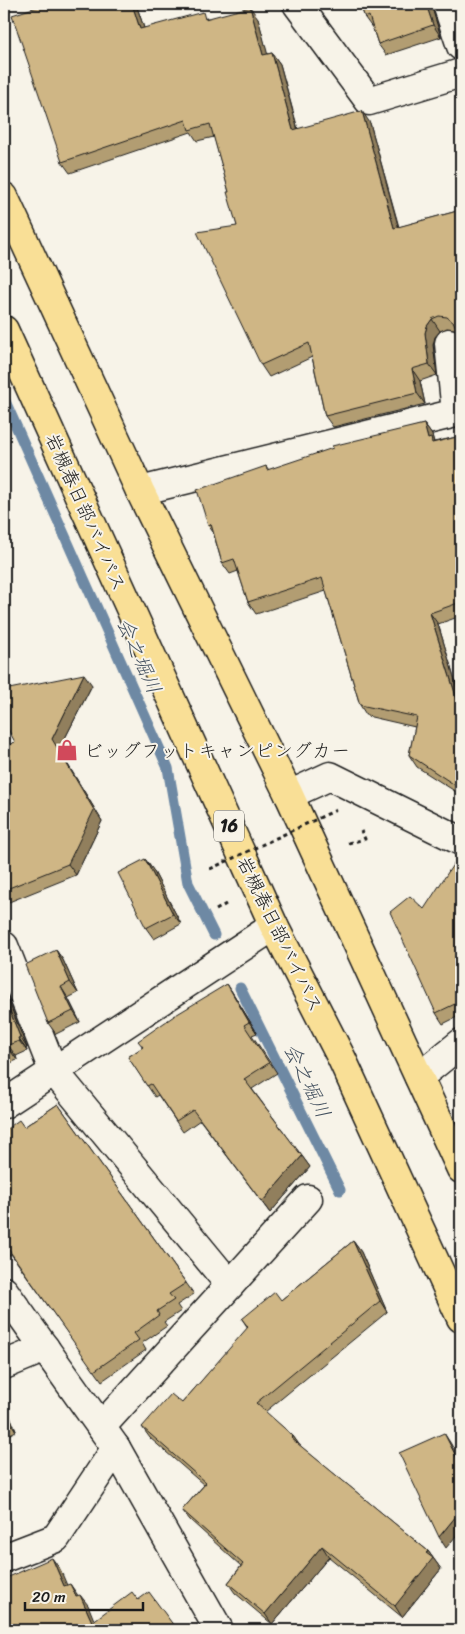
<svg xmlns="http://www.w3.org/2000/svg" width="465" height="1634" font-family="Sriracha,'Klee One',sans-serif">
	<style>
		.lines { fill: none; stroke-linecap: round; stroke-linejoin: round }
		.stream { stroke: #6e89a4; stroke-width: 11 }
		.minor-casing { stroke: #1c1c1c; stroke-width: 31 }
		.trunk-casing { stroke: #1c1c1c; stroke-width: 31 }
		.path { stroke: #1c1c1c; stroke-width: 3; stroke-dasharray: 4 4; stroke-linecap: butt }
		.minor { stroke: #f7f3e8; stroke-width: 28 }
		.trunk { stroke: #f9df96; stroke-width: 28 }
		.path-bridge { stroke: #1c1c1c; stroke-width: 3; stroke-dasharray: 4 4; stroke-linecap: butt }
		.wall { fill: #b29d72; stroke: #1c1c1c }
		.shaded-wall { fill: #917f5d; stroke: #1c1c1c }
		.building { fill: #cfb685; stroke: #1c1c1c }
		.labels { text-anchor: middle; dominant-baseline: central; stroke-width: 4; stroke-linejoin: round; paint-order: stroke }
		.shield { fill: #f7f3e8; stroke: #5e5c59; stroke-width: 1 }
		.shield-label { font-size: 18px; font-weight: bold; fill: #1c1c1c }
		.street-label { font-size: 19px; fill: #1c1c1c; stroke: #f7f3e8 }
		.poi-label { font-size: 19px; fill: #1c1c1c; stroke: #f7f3e8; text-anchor: start }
		.water-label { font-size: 20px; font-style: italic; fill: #455260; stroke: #f7f3e8 }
	</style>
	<rect width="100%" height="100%" fill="#f7f3e8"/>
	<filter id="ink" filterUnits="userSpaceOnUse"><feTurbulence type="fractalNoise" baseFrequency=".02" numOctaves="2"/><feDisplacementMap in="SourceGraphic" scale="10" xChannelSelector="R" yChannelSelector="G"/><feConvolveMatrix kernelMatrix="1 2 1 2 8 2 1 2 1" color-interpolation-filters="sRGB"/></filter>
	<g filter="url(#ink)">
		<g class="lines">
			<!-- stream -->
			<g class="stream">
				<path d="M4,399L168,768L188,883L214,935"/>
				<path d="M240,988L340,1190"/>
			</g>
			<!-- minor casing -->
			<g class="minor-casing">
				<g id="minor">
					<path d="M297,4L369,101L461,73"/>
					<path d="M447,4L461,46"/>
					<path d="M140,491L456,413L449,343"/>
					<path d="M289,795L330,776L461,841"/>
					<path d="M4,946L53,1070L230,1285"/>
					<path d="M419,1077L461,1043"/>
					<path d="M4,1104L274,926"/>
					<path d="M4,1291L116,1448L219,1630"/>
					<path d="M4,1365L45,1348"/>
					<path d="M101,1427L308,1199"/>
					<path d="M4,1558L56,1538L116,1448"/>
				</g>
			</g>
			<!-- trunk casing -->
			<g class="trunk-casing">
				<g id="trunk">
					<path d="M4,197L140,491L289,795L461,1169"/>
					<path d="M4,330L274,926L342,1059L461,1318"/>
				</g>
			</g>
			<!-- path -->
			<g class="path">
				<path d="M348,843L365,839L361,831"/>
				<path d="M216,910L226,904"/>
			</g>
			<!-- minor -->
			<use href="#minor" class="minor"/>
			<!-- trunk -->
			<use href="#trunk" class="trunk"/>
			<!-- path-bridge -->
			<path class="path-bridge" d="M210,869L336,810"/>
		</g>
		<!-- wall -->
		<g class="wall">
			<path d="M46,4H136L144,28L207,18H258L267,54L272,53L280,64L298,129L370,123L399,227L461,210V358L459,355L456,330L455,329L447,328L440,331L435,337L433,345L437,375L420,381L425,404L333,427L325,416L312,357L269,377L261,365L237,226L229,192L214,137L197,141L191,132L70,173L62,162Z"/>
			<path d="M360,4H432V8L441,37L386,55L378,44L373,29L365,18Z"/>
			<path d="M424,424L432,435L434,442L461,436V616L438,624L461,700V795L417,767L409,755L415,727L367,716L360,705L326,591L256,614L248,602L238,571L230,574L222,563L213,532L208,525L266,466L269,470Z"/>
			<path d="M92,685L59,750L102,821L76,875L4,904V747L15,742Z"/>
			<path d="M145,859L153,870L181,924L154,939L146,928Z"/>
			<path d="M461,859V1015L443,1024L436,1013Z"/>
			<path d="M56,950L63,960L78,993L68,998L80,1022L56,1034L48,1023Z"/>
			<path d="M227,984L234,995L257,1033L252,1035L277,1073L252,1089L310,1167L270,1213L200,1120L183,1132L158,1095L155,1097L128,1057L143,1047Z"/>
			<path d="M4,989L27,1048L26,1049L27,1051L16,1056L17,1060L4,1066Z"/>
			<path d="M58,1104L194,1294L177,1305L181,1311L164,1322L167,1326L142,1343L146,1350L102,1381L11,1254L8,1256L4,1250V1131L24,1127Z"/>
			<path d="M353,1241L361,1252L387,1312L265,1412L293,1436L299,1445L428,1551L441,1569L402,1617L329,1557L272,1624L235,1593L228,1583L241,1566L190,1520L182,1510L204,1485L150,1438L142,1427L182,1403L248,1328L242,1319L281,1300Z"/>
			<path d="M4,1401L16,1431L4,1437Z"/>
		</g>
		<!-- shaded-wall -->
		<g class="shaded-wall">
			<path d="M132,4H136L148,40L140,29Z"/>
			<path d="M426,4H432V8L441,37L433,25Z"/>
			<path d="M250,7L258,18L271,67L263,55Z"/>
			<path d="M272,53L280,64L301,142L293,130Z"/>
			<path d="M362,111L370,123L402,240L394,228Z"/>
			<path d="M432,319L440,331L435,337L433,345L437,375L429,364L425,333L427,326Z"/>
			<path d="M412,369L420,381L425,404L417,393Z"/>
			<path d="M424,424L432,435L434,443L439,450L428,439Z"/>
			<path d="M430,613L438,624L461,700V710L459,706Z"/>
			<path d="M84,674L92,685L59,750L102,821L76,875L68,864L52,739Z"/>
			<path d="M145,859L153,870L181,924L173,914Z"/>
			<path d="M56,950L63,960L78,993L70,982Z"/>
			<path d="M227,984L234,995L257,1033L249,1022Z"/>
			<path d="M61,987L68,998L80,1022L73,1011Z"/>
			<path d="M4,989V990L27,1048L20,1037L4,996Z"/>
			<path d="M461,989V1009L457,1003Z"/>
			<path d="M18,1038L26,1049L27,1051L19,1041Z"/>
			<path d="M8,1045L16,1056L17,1060L9,1049Z"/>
			<path d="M302,1156L310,1167L270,1213L262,1202Z"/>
			<path d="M353,1241L361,1252L387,1312L380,1301Z"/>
			<path d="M4,1401L16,1431L9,1420L4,1408Z"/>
			<path d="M444,1433L451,1444L461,1463V1466Z"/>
			<path d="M293,1436L301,1447L291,1438Z"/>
			<path d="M461,1470V1480L459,1476Z"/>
			<path d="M461,1510V1530L446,1548L439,1537Z"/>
			<path d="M322,1546L329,1557L272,1624L265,1614Z"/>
			<path d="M428,1551L441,1569L402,1617L395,1606Z"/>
			<path d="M52,1558L60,1569L72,1597L64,1586Z"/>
			<path d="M70,1584L77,1594L83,1607L76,1596Z"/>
			<path d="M80,1595L88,1605L98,1630L92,1622Z"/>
		</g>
		<!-- building -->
		<g class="building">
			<path d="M46,4H132L140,29L203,12L205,19L250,7L263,55L272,53L293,130L362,111L394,228L461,210V354L459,355L457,330L454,323L447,317L439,316L432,319L427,326L425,333L429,364L412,369L417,393L325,416L309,343L261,365L197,232L237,226L227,192H229L210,124L189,130L186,120L62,162L12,15Z"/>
			<path d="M360,4H426L433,25L378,44L369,16L365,18Z"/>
			<path d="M424,424L428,439L431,438L432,443L461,436V602L430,613L459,706L461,707V789L409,755L417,717L360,705L322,578L248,602L234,559L222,563L211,524L208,525L197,490L266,466L267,470L333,448L332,446Z"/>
			<path d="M84,674L52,739L94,810L68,864L4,890V747L15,742L4,722V690Z"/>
			<path d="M458,857L461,859V989L457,1003L436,1013L390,912L410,896L424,909Z"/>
			<path d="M145,859L173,914L146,928L118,873Z"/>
			<path d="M56,950L70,982L61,987L73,1011L48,1023L25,965Z"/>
			<path d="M227,984L249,1022L244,1025L269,1063L244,1079L302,1156L262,1202L193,1110L176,1121L151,1084L147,1086L128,1057L143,1047L138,1041L174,1016Z"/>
			<path d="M4,996L20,1037L18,1038L19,1041L8,1045L9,1049L4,1052Z"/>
			<path d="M58,1104L186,1283L169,1294L174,1300L157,1311L159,1315L134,1333L139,1340L94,1371L4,1243V1131L19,1120L24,1127Z"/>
			<path d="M353,1241L380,1301L256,1403L293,1436L291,1438L428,1551L426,1553L433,1558L395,1606L322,1546L265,1614L228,1583L243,1564L182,1510L206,1483L142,1427L171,1394L182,1403L248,1327L242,1319L275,1292L281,1300Z"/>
			<path d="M4,1408L9,1420L4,1423Z"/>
			<path d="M444,1433L461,1466V1470L459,1476L461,1480V1510L439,1537L399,1453Z"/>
			<path d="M52,1558L64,1586L70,1584L76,1596L80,1595L92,1622L132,1592L138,1600L149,1592L177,1630H4V1579Z"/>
		</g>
	</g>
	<!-- icons -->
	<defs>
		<g id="shop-bare" transform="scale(1.725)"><path d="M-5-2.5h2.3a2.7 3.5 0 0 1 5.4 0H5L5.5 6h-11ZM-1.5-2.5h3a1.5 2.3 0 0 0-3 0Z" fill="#d1495b" stroke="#f7f3e8" stroke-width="2.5" paint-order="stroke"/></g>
	</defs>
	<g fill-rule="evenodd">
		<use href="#shop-bare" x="67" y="750"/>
	</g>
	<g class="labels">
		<!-- shield labels -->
		<rect class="shield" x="214" y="810.5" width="30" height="31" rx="4"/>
		<g class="shield-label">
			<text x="229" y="826">16</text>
		</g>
		<!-- street labels -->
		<g class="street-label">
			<text transform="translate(86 512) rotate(66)">岩槻春日部バイパス</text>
			<text transform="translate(280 934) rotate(64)">岩槻春日部バイパス</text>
		</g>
		<!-- poi labels -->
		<g class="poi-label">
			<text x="84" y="750">ビッグフットキャンピングカー</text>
		</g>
		<!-- water labels -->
		<g class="water-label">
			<text transform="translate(139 656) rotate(66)">会之堀川</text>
			<text transform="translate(307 1081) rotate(64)">会之堀川</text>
		</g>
	</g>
	<!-- margin -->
	<rect width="465" height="1634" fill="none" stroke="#f7f3e8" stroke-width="20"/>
	<rect x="10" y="10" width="445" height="1614" fill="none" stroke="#1c1c1c" stroke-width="2" filter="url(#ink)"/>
	<!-- scale -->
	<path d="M25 1602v8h118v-8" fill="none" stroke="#1c1c1c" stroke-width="2.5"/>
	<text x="32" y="1602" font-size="15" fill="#1c1c1c" stroke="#f7f3e8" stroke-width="4" paint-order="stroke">20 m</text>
</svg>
